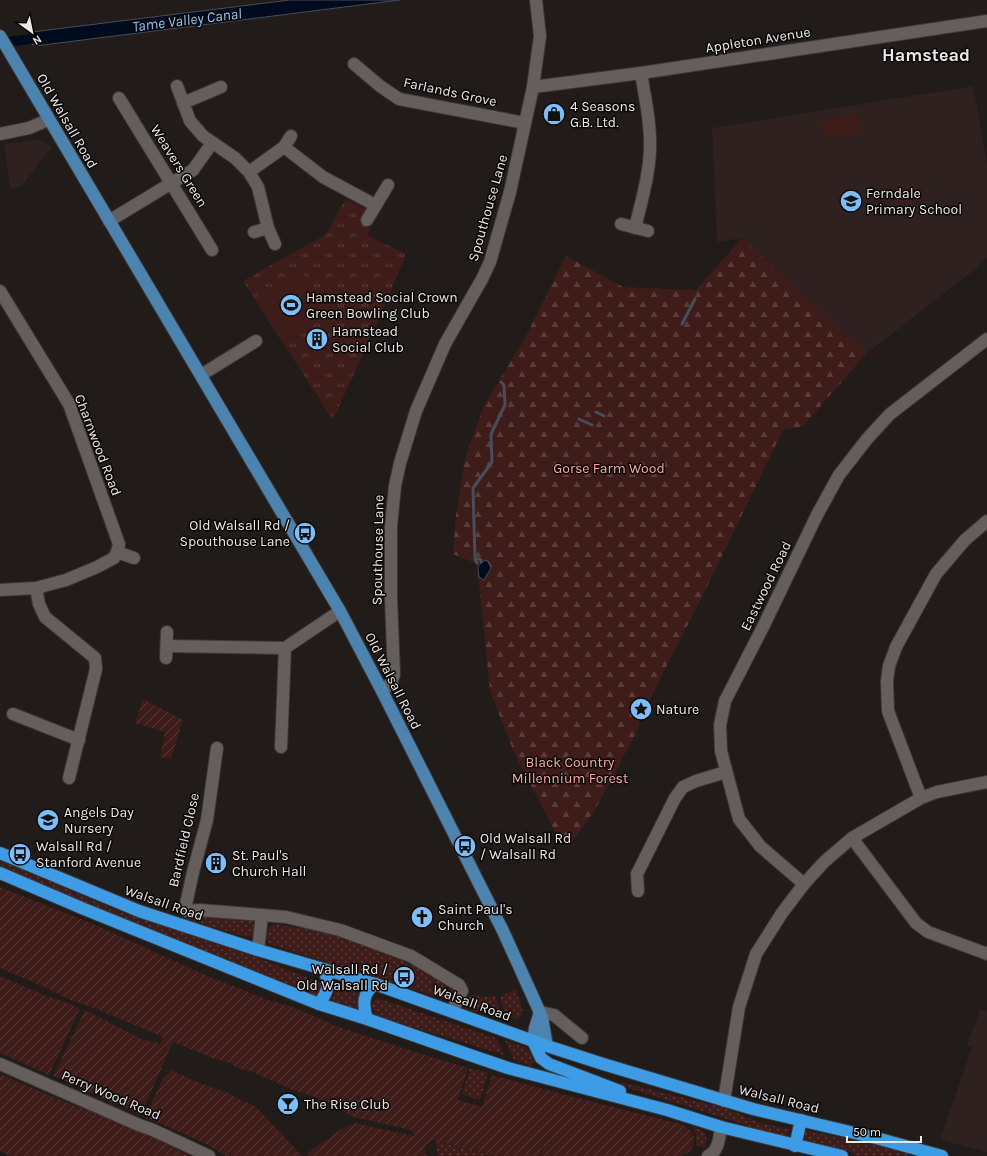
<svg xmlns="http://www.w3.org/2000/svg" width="987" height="1156" font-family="Karla,sans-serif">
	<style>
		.built { fill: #2e2120 }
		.grass { fill: url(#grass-dots) }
		.forest { fill: url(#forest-firs) }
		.park { fill: url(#park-tufts) }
		.garden { fill: url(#garden-furrows) }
		.pitch { fill: #3e1c19 }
		.water { fill: #000b1d; stroke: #474d5a }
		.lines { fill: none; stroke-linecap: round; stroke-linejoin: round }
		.stream { stroke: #474d5a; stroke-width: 3 }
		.canal { stroke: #000b1d; stroke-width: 10 }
		.minor-casing { stroke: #3d3837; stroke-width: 14 }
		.major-casing { stroke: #3d3837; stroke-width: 14 }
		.highway-casing { stroke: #3d3837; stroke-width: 14 }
		.minor { stroke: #665e5d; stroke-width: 12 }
		.major { stroke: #4d84af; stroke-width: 12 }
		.highway { stroke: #3c9de6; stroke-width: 12 }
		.labels { text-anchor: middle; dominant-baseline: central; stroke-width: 3; stroke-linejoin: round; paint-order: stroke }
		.street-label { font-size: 14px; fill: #ede8e8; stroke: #090606 }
		.poi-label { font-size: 14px; fill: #ede8e8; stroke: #090606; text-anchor: start }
		.park-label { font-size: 14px; fill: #f7aaa2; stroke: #090606 }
		.water-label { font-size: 15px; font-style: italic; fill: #8cc6f8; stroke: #090606 }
		.district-label { font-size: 18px; font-weight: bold; fill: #ede8e8; stroke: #090606 }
	</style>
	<defs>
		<pattern id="grass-dots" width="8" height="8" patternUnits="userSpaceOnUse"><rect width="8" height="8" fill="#3e1c19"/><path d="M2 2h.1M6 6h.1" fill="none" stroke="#5a3d3a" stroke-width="1.8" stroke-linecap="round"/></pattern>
		<pattern id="forest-firs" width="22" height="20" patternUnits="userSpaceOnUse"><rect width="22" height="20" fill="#3e1c19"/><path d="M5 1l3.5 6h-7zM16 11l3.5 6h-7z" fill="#5a3d3a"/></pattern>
		<pattern id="park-tufts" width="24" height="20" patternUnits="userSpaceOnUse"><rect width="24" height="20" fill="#3e1c19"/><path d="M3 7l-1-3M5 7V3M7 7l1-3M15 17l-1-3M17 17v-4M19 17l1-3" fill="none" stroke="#5a3d3a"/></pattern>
		<pattern id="garden-furrows" width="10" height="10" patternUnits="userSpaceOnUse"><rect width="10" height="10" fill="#3e1c19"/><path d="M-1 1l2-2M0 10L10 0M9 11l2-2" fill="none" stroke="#5a3d3a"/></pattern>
	</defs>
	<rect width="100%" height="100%" fill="#211b1a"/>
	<!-- built -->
	<g class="built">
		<path d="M973,86L987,163V257L974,270L867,353L742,238L717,242L712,128Z"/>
		<path d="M37,140L52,146L22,186L10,188L4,144Z"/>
		<path d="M980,1009L987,1011V1152L940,1140L972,1047L967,1046Z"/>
	</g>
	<!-- grass -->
	<g class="grass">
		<path d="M0,860L121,912L256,957L321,983L324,986L320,998H314L0,869Z"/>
		<path d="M183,913L256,918L255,934L249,937L182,919Z"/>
		<path d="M274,924L336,934L410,961L454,987L457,991L456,994L447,1000L269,944C263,935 265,930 274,924Z"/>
		<path d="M336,981L365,990L358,1001L361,1011L331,1003L330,1000L334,995V982Z"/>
		<path d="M516,989L523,1012L518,1019L505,1014L500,997Z"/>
		<path d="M471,995C481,995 485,999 495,995L503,1018L465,1009C465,1002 465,998 471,995Z"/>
		<path d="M377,998L496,1038L504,1055L376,1016L372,1009V1002Z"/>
		<path d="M505,1040L526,1047L535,1061L531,1066L514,1060Z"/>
		<path d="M470,1068L488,1073L480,1100L462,1094Z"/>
		<path d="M621,1082L728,1109L761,1123L790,1129L787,1138L622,1086Z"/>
		<path d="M692,1126C704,1130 710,1134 705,1148L696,1145V1135Z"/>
		<path d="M805,1130L907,1152L910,1156H858L846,1150L804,1141L803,1136Z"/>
		<path d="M435,1141L494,1156H438Z"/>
	</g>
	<!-- forest -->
	<path class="forest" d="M742,238L867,353L803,426L783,430L699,603L643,712L637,731L595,810L569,846L560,841L516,757L490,691L477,564L453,554L456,515L465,459L484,405L526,336L566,256L623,287L696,290Z"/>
	<!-- park -->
	<path class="park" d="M346,199L367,210L359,222L370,228L368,236L406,254L386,303L333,420L243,281L325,235Z"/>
	<!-- garden -->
	<g class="garden">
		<path d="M143,699L183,720L171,759L160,757L165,732L135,723Z"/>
		<path d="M0,887L91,923L203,974L268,1000L293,1007L336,1026L431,1057L468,1068L458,1100L482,1107L492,1075L562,1094L681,1124C698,1132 699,1148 682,1156H540L548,1132L539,1156H494L433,1140L424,1147L427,1156H309L307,1153L340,1130L355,1123L413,1136L415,1135L411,1130L353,1117L329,1102L288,1088L253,1072L240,1069L230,1063L215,1059L173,1042L141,1115L53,1076L85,1010L143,1040L144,1039L152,1042L153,1041L160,1044L163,1037L94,1008L70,1000L49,989L0,968Z"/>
		<path d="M0,976L44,995L71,1004L80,1009L49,1075L0,1053Z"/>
		<path d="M171,1070L192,1080L228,1093L246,1103L247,1102L255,1106L302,1156H226L202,1142L145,1117L163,1078Z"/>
		<path d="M0,1074L68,1103L144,1132L190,1156H10L0,1151Z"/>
	</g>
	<!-- pitch -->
	<g class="pitch">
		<path d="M858,114L861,133L824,139L821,120Z"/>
		<path d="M917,184L919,201L893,204L891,187Z"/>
		<path d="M301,269L327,314L281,338L256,296Z"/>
	</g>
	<!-- water -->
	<g class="water">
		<path d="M290,0H400L35,46L25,40L32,32Z"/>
		<path d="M487,560L491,568L484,580L479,577C478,567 476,564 487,560Z"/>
	</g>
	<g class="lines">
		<!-- stream -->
		<g class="stream">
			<path d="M682,324L695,299"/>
			<path d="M596,412L604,416"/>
			<path d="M579,419L592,425"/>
			<path d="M475,559H479L481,560V562"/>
			<path d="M477,563L475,559L473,488L492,462L491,434L505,405L504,385L501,382"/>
		</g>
		<!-- canal -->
		<path class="canal" d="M0,43L38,38"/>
		<!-- minor casing -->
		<g class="minor-casing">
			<g id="minor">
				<path d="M354,64L380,86L399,99L525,123"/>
				<path d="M177,86L190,121L203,136L235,158L249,172L258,187L268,228L275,244"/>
				<path d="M533,87L641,73L987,21"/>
				<path d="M119,98L212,250"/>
				<path d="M183,103L221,87"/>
				<path d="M0,134L29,128L48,120"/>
				<path d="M284,147L323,177L375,205"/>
				<path d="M249,172L284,147L291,136"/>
				<path d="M367,220L388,185"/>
				<path d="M109,221L193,170L212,143"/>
				<path d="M621,224L648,231"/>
				<path d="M635,228C641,203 649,176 650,150C651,124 645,98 641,73"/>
				<path d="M254,232L268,228"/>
				<path d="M0,291L69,404L119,544L117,552L114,558L97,567L66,580L36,588L0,590"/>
				<path d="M201,375L256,341"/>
				<path d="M117,552L134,558"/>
				<path d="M36,588L39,604L45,617L95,658L96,669L69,778"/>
				<path d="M167,646L285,648L340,611"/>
				<path d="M166,658L167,632"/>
				<path d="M382,691L391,683L394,675L391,598V526L395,486L400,463L416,411L445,344L482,279L490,262L510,192L533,87L540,36L536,0"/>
				<path d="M13,714L79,740"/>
				<path d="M281,747L285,648"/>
				<path d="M217,748L207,820L193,872L185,909L187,911L200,910L286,917L340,930L411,956L459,985L462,991L452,1011"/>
				<path d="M921,798L888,711L887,681L889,666L896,647L936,574L965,540L987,521"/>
				<path d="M852,838L916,923L928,932L987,954"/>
				<path d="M804,884L760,846L739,819L721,751L720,725L725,701L764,625L817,515L839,475L867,439L890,414L987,339"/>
				<path d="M638,891L637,874L675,798L683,787L696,781L726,772"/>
				<path d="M258,950L262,915"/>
				<path d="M540,1012L554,1015L582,1038"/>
				<path d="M0,1064L139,1125L153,1130L209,1156"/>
				<path d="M724,1101L739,1007L756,954L782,913L804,884L824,862L852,838L921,798L937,792L987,782"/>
				<path d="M708,1156C719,1151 719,1138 721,1127"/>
			</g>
		</g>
		<!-- major casing -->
		<g class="major-casing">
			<g id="major">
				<path d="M0,36L340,611L382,691L503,931L542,1017L547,1046"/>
				<path d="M533,1041L535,1028L540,1012"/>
			</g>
		</g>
		<!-- highway casing -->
		<g class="highway-casing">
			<g id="highway">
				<path d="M0,853L139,911L258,950L375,984L547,1046L603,1064L753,1109L880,1139L942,1156"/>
				<path d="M0,873L84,909L319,1004L367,1019L467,1054L508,1068L667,1110L721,1127L842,1156"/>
				<path d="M319,1004C329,990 329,986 325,970"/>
				<path d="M367,1019C363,1005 362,993 375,984"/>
				<path d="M533,1041L541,1058L549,1064L620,1091"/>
				<path d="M795,1146L801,1120"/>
			</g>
		</g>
		<!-- minor -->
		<use href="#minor" class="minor"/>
		<!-- major -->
		<use href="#major" class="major"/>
		<!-- highway -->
		<use href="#highway" class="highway"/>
	</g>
	<!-- icons -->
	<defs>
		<g id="shop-disc" transform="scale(1.15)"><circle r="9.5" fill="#7abff8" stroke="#090606"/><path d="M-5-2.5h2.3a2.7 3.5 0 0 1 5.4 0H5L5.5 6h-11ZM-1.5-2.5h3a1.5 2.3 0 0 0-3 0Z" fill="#111"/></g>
		<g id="school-disc" transform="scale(1.15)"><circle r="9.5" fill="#7abff8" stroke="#090606"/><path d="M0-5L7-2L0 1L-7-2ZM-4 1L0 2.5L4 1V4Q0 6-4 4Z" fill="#111"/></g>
		<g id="stadium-disc" transform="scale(1.15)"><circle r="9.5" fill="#7abff8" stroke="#090606"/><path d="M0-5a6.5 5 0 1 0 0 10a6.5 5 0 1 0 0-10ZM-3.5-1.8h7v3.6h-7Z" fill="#111"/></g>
		<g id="building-disc" transform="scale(1.15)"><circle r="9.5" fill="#7abff8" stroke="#090606"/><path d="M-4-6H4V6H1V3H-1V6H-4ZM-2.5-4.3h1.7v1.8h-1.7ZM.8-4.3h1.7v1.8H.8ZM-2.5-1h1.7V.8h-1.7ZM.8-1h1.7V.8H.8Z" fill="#111"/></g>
		<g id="bus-disc" transform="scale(1.15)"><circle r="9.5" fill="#7abff8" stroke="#090606"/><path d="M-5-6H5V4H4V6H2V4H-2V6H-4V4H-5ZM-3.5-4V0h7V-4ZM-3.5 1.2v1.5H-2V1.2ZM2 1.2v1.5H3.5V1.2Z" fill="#111"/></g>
		<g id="sight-disc" transform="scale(1.15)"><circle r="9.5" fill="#7abff8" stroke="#090606"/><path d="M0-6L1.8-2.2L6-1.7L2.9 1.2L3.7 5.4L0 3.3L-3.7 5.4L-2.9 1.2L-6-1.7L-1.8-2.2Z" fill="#111"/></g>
		<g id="church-disc" transform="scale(1.15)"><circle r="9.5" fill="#7abff8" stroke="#090606"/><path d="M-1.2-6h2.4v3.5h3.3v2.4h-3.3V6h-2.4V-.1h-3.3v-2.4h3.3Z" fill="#111"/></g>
		<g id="bar-disc" transform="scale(1.15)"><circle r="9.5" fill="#7abff8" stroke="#090606"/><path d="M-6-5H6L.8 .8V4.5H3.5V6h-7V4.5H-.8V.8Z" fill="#111"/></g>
	</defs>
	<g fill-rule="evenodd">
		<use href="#shop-disc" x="554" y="114"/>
		<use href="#school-disc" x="851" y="201"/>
		<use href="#stadium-disc" x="291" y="305"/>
		<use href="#building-disc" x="317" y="339"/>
		<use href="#bus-disc" x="305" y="533"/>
		<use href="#sight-disc" x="641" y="709"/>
		<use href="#school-disc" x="48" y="820"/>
		<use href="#bus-disc" x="465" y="846"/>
		<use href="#bus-disc" x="20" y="854"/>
		<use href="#building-disc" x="216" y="863"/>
		<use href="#church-disc" x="422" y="917"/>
		<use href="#bus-disc" x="404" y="977"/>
		<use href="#bar-disc" x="288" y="1104"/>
	</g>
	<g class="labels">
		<!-- street labels -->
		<g class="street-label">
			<text transform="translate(758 40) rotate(-9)">Appleton Avenue</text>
			<text transform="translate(450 92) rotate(12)">Farlands Grove</text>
			<text transform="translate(67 121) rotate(60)">Old Walsall Road</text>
			<text transform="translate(179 166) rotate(58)">Weavers Green</text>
			<text transform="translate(488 208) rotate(-74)">Spouthouse Lane</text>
			<text transform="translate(98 445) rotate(69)">Charnwood Road</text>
			<text transform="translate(378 550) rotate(-89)">Spouthouse Lane</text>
			<text transform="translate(766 586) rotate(-64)">Eastwood Road</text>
			<text transform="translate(393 681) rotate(63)">Old Walsall Road</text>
			<text transform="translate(184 840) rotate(-77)">Bardfield Close</text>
			<text transform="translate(164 903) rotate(19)">Walsall Road</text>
			<text transform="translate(472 1003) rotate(20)">Walsall Road</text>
			<text transform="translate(111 1095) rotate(23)">Perry Wood Road</text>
			<text transform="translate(779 1099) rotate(14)">Walsall Road</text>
		</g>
		<!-- poi labels -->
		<g class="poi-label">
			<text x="570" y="106">4 Seasons<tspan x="570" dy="16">G.B. Ltd.</tspan></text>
			<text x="866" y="193">Ferndale<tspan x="866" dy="16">Primary School</tspan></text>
			<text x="306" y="297">Hamstead Social Crown<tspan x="306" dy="16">Green Bowling Club</tspan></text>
			<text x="332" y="331">Hamstead<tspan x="332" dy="16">Social Club</tspan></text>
			<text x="290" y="525" text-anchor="end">Old Walsall Rd /<tspan x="290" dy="16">Spouthouse Lane</tspan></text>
			<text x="656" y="709">Nature</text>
			<text x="64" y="812">Angels Day<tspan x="64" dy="16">Nursery</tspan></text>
			<text x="480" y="838">Old Walsall Rd<tspan x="480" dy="16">/ Walsall Rd</tspan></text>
			<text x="36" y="846">Walsall Rd /<tspan x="36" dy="16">Stanford Avenue</tspan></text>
			<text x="232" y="855">St. Paul's<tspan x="232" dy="16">Church Hall</tspan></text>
			<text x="438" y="909">Saint Paul's<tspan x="438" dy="16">Church</tspan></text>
			<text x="388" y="969" text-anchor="end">Walsall Rd /<tspan x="388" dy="16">Old Walsall Rd</tspan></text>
			<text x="304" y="1104">The Rise Club</text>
		</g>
		<!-- park labels -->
		<g class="park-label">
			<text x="609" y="468">Gorse Farm Wood</text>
			<text x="570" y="762">Black Country<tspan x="570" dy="16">Millennium Forest</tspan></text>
		</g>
		<!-- water labels -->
		<g class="water-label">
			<text transform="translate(187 20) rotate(-7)">Tame Valley Canal</text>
		</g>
		<!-- district labels -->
		<g class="district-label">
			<text x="926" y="55">Hamstead</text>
		</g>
	</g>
	<!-- north arrow -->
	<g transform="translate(32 32) rotate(147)" stroke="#090606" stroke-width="3" paint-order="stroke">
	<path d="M0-3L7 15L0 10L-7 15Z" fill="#ede8e8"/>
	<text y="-6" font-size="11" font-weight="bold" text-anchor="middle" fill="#ede8e8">N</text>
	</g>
	<!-- scale -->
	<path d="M847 1136v6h74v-6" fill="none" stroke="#ede8e8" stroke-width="2"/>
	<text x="853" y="1136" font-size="12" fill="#ede8e8" stroke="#090606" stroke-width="3" paint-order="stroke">50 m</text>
</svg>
